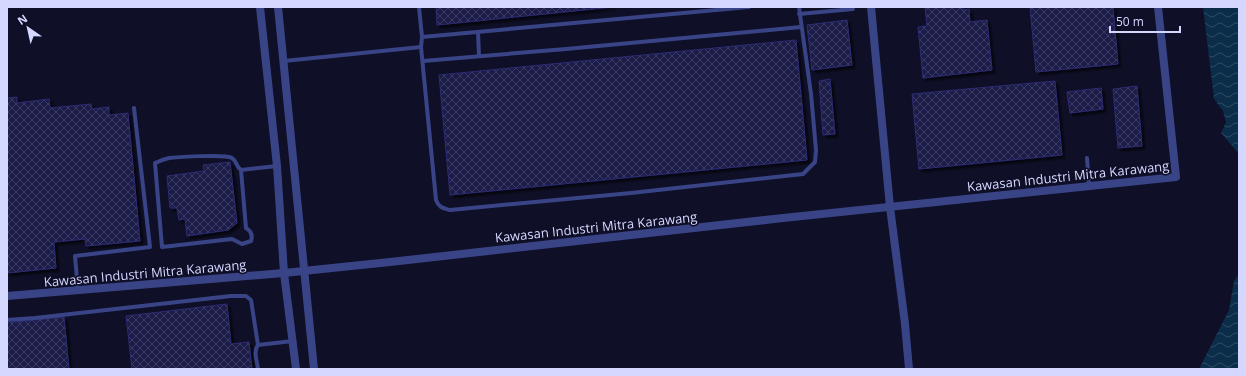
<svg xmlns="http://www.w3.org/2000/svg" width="1246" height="376" font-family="'Open Sans',sans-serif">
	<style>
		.water { fill: url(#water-waves) }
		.building { fill: url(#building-cross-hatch); stroke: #2d2c74; filter: url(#shadow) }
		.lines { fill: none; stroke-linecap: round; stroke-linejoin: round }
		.service { stroke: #394487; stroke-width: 4 }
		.minor { stroke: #394487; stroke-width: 8 }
		.labels { text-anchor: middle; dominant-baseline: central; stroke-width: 3.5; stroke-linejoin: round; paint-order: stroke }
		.street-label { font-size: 13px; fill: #d4d7ff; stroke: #0f0f27 }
	</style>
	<defs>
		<pattern id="water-waves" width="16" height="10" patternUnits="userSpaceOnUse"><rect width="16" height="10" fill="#0b2d49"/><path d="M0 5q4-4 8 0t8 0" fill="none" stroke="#2e4b64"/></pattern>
		<pattern id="building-cross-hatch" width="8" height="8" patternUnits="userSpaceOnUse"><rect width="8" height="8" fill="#1b1a48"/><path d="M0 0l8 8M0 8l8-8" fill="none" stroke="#3b3b63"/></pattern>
		<filter id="shadow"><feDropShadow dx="3" dy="3" stdDeviation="1" flood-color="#0009"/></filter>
	</defs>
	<rect width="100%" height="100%" fill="#0f0f27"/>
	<!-- water -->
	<g class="water">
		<path d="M1203,7H1239V154L1221,133L1226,122L1223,111L1214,99Z"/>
		<path d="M1239,274V369H1199L1229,310L1234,281Z"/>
	</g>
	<!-- building -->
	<g class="building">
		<path d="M436,7H613L437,25Z"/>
		<path d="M925,7H963V10L969,9L970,22L987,20L992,70L923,78L918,27L927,26Z"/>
		<path d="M1030,7H1113L1118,64L1036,72Z"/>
		<path d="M847,20L852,65L812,70L807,25Z"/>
		<path d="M796,40L807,160L450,195L439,75Z"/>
		<path d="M830,79L835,134L823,135L819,81Z"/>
		<path d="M1055,81L1062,155L919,169L912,94Z"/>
		<path d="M1137,86L1142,146L1118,148L1113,89Z"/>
		<path d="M1101,88L1103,109L1070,113L1067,92Z"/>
		<path d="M17,97V103L49,99L50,108L91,104L92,109L109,107V115L128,113L140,241L86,246L85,239L54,242L56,268L7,273V98Z"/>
		<path d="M230,162L237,223L228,230L187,236L185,219L179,220L177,208H170L167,176L204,171L203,165Z"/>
		<path d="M227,304L231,344L249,342L252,369H132L126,316Z"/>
		<path d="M64,317L69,369H7V323Z"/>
	</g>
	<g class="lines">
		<!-- service -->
		<g class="service">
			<path d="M419,7L422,37L421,47L436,200C439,208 443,208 450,210L631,193L803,174L815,162L816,150L811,94L799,7"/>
			<path d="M799,14L853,9"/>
			<path d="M478,32L479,56"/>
			<path d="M422,37L749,7"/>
			<path d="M284,61L421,47"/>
			<path d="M423,61L566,49L801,27"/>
			<path d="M1087,158L1089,186"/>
			<path d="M241,170L246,228C251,231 253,235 251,241L242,244L232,239L162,247L155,163C159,161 165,159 169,158C179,157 226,154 232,158C237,161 236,167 241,170L277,166"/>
			<path d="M78,290L75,256L150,247L134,108"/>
			<path d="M7,320L35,318L231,296H246L251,300L258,345"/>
			<path d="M258,369C257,361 253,351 258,345L293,341"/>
		</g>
		<!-- minor -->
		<g class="minor">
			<path d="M260,7L277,166L284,273L296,369"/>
			<path d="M278,7L314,369"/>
			<path d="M871,7L890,207L905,324L909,369"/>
			<path d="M7,296L284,273L390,262L783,218L1176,177L1158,7"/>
		</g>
	</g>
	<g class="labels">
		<!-- street labels -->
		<g class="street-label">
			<text transform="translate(1068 176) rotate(-6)">Kawasan Industri Mitra Karawang</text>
			<text transform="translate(596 227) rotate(-6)">Kawasan Industri Mitra Karawang</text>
			<text transform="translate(145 273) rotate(-5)">Kawasan Industri Mitra Karawang</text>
		</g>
	</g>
	<!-- border -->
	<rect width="1246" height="376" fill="none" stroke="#d4d7ff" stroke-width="16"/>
	<!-- north arrow -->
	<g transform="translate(28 28) rotate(326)" stroke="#0f0f27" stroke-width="3" paint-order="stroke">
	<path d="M0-3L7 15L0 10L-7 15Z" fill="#d4d7ff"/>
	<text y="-6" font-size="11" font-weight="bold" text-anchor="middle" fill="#d4d7ff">N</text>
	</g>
	<!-- scale -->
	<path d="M1110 26v6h70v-6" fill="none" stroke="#d4d7ff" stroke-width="2"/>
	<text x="1116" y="26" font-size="12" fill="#d4d7ff" stroke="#0f0f27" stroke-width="3" paint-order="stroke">50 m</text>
</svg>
